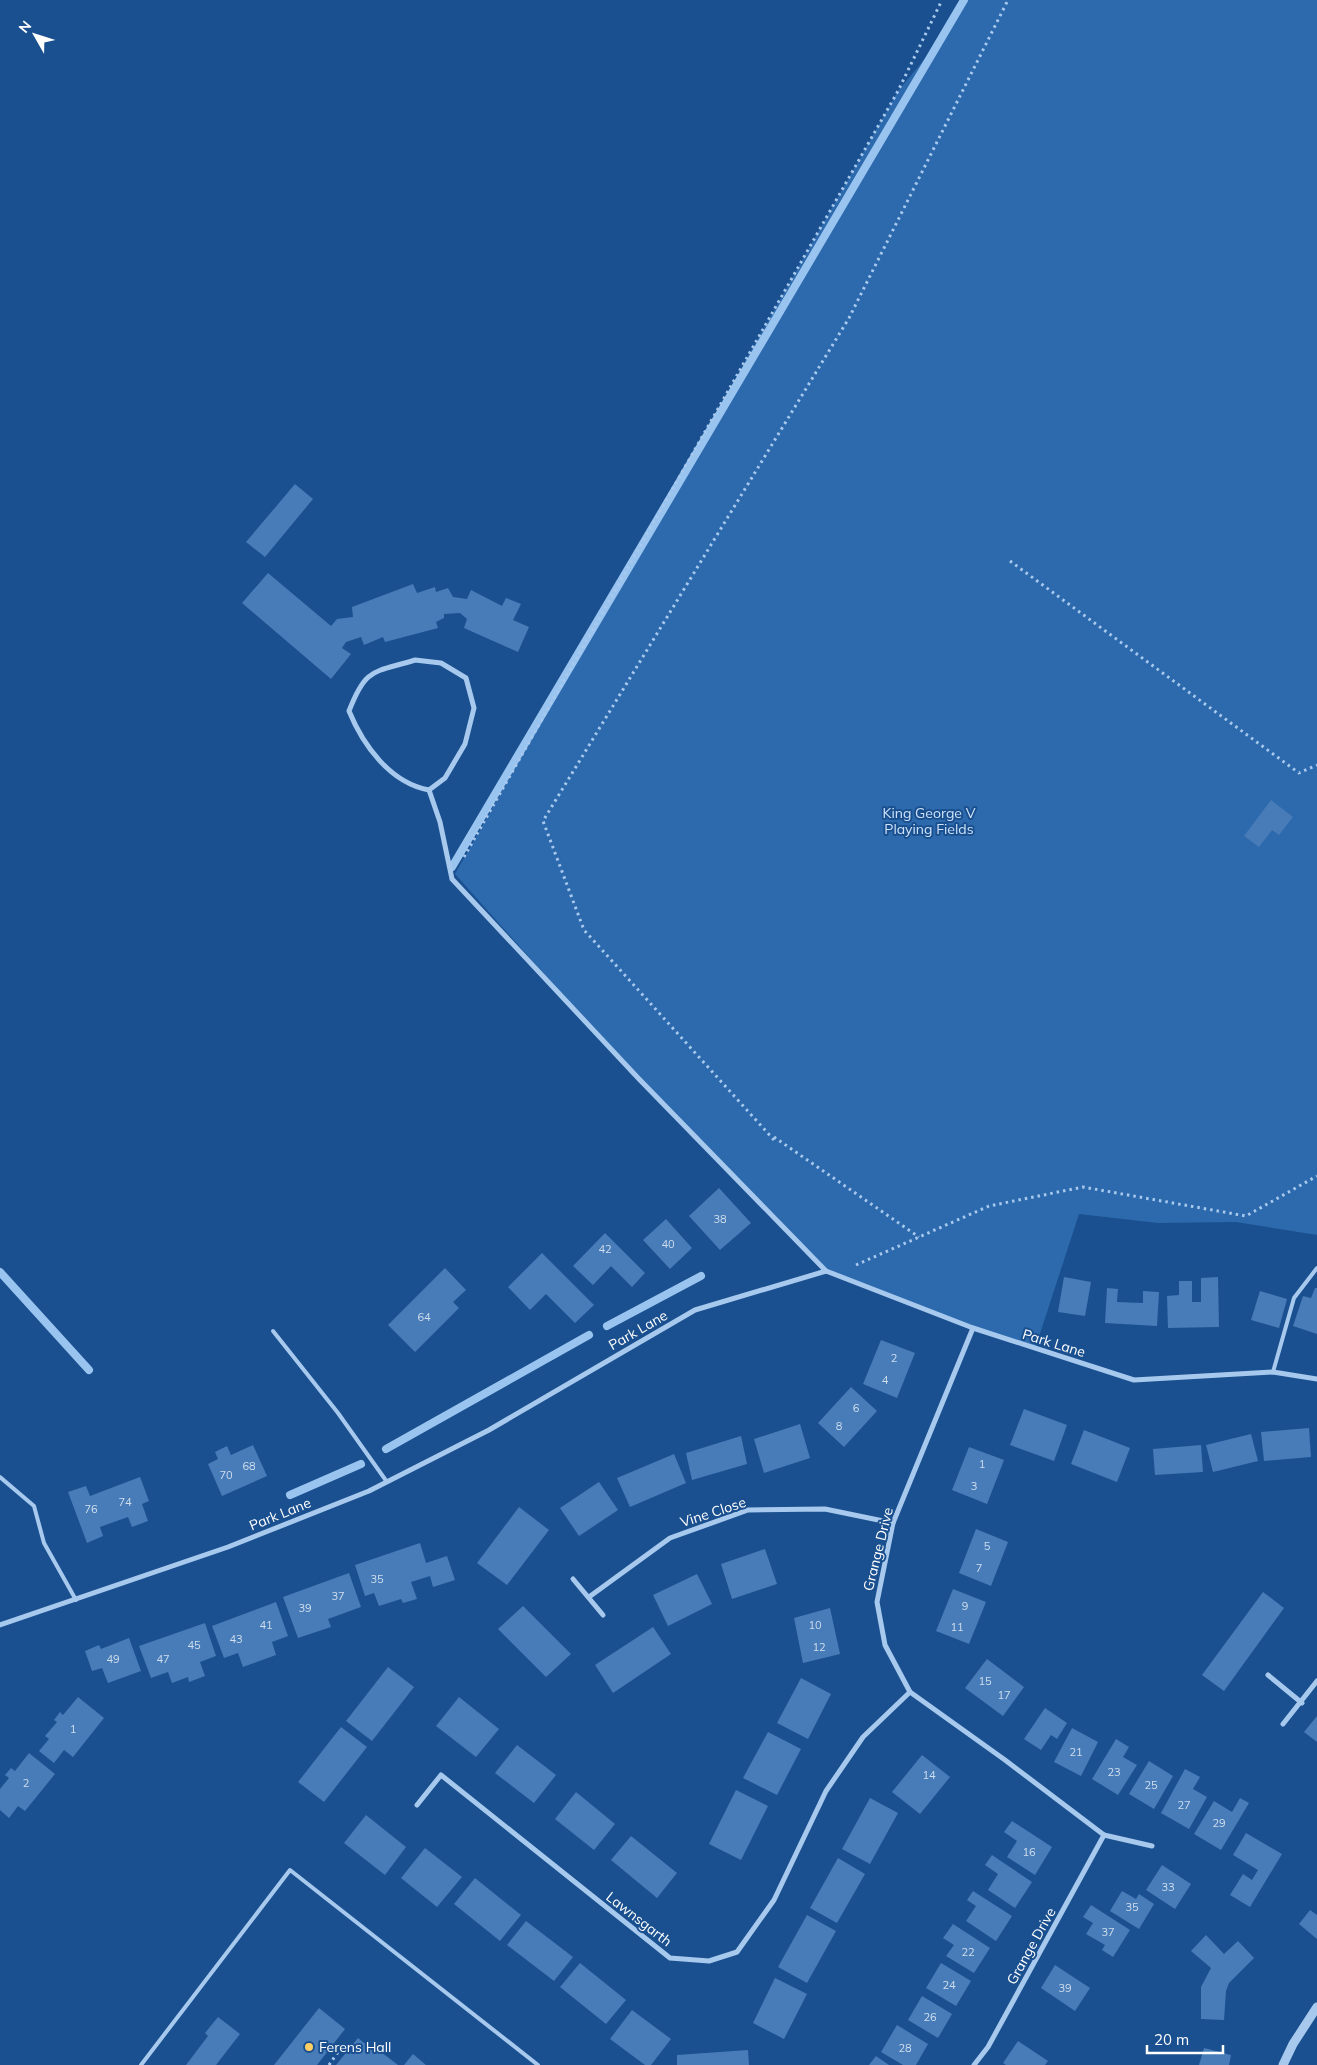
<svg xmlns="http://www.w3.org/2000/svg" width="1317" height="2065" font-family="Mulish,sans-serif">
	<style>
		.green { fill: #2d6aad }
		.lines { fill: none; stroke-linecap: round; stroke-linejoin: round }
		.stream { stroke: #9ac4f0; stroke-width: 8 }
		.building { fill: #477cb8 }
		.path { stroke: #a8c9ee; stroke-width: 3; stroke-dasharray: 2.5 4; stroke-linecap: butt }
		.service { stroke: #a8c9ee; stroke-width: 4 }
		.minor { stroke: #a8c9ee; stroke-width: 5 }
		.tertiary { stroke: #a8c9ee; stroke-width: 9 }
		.poi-dot { fill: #ffcf65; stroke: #1a508f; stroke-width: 2 }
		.labels { text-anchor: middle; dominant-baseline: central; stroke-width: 4; stroke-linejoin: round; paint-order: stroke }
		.number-label { font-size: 11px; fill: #d1deed }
		.park-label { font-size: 14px; fill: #cee3fa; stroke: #1a508f }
		.street-label { font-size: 14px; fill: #fff; stroke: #1a508f }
		.poi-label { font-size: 14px; fill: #fff; stroke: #1a508f; text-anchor: start }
	</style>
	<rect width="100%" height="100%" fill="#1a508f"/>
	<!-- green -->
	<path class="green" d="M964,0H1317V1235L1236,1222L1158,1223L1079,1214L1035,1349L826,1271L609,1047L455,874L898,91L942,38Z"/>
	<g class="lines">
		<!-- stream -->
		<g class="stream">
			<path d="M452,867L964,0"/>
			<path d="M0,1272L89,1370"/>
			<path d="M607,1326L701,1276"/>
			<path d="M386,1449L589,1335"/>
			<path d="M290,1495L361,1464"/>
		</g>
	</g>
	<!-- building -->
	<g class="building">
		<path d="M295,484L313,499L265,557L246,542Z"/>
		<path d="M268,573L331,626L337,619L353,617L352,607L413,584L417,593L435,587L436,592L448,588L453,597L467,599L471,590L502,606L506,598L521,604L513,620L529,627L518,652L464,628L467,619L460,613L444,614V618L436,622L438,628L385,642L383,637L364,645L361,637L346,642L342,648L351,654L331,679L242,603Z"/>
		<path d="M1271,800L1293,817L1279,835L1272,830L1259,847L1244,836Z"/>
		<path d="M719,1188L751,1223L720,1250L689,1216Z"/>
		<path d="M666,1219L692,1248L670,1269L643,1240Z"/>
		<path d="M605,1233L645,1273L632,1287L611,1266L593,1285L573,1266Z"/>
		<path d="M542,1253L594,1305L575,1323L546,1294L530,1310L508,1287Z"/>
		<path d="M445,1268L466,1290L453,1302L459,1308L415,1352L388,1325Z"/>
		<path d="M1064,1277L1091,1282L1085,1316L1058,1312Z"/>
		<path d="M1218,1277L1219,1327L1168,1328L1167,1296L1179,1295V1281H1192V1302H1201V1278Z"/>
		<path d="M1107,1288L1118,1289L1117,1302L1143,1303V1291L1159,1292L1157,1326L1105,1323Z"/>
		<path d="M1315,1288H1317V1334L1293,1326L1303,1296L1311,1298Z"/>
		<path d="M1260,1291L1287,1299L1279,1328L1251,1320Z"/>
		<path d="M881,1340L915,1353L897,1398L863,1384Z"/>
		<path d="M851,1387L877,1411L844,1447L818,1423Z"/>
		<path d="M1024,1409L1067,1425L1054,1461L1010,1445Z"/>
		<path d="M800,1424L810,1458L764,1473L754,1439Z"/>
		<path d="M1309,1428L1311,1457L1264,1461L1261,1432Z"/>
		<path d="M1084,1430L1130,1448L1117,1482L1071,1464Z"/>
		<path d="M1251,1434L1258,1461L1213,1472L1206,1445Z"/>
		<path d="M741,1436L747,1464L692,1480L686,1453Z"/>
		<path d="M253,1445L267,1476L222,1496L208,1464L218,1459L215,1452L227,1446L231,1455Z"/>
		<path d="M1201,1445L1203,1472L1155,1475L1153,1449Z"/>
		<path d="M969,1447L1004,1460L987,1504L952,1490Z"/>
		<path d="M674,1454L686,1483L630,1507L617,1478Z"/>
		<path d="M140,1477L149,1501L142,1504L148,1521L132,1527L128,1517L100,1527L103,1536L87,1543L68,1492L86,1486L90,1496Z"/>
		<path d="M599,1482L618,1510L579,1536L560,1508Z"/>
		<path d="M519,1507L549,1530L507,1585L477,1563Z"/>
		<path d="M976,1529L1008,1542L991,1586L959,1573Z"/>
		<path d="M420,1543L426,1563L447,1556L455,1580L433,1587L430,1576L411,1582L417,1599L403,1603L401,1599L379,1606L374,1593L365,1596L355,1565Z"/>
		<path d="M765,1549L777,1584L732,1599L721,1564Z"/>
		<path d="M349,1573L361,1607L328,1619L331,1627L298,1638L283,1597Z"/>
		<path d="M697,1574L712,1604L668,1626L653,1595Z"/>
		<path d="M953,1589L986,1602L969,1644L936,1631Z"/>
		<path d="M1263,1592L1284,1608L1224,1691L1202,1675Z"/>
		<path d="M276,1602L288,1636L272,1642L276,1655L243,1667L238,1653L224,1658L212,1626Z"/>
		<path d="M523,1606L571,1654L546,1677L498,1629Z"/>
		<path d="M830,1608L840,1654L803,1663L794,1618Z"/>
		<path d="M205,1623L216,1656L200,1662L205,1676L189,1682L188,1677L172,1683L168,1672L151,1678L139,1646Z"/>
		<path d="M653,1627L671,1654L613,1693L595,1665Z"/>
		<path d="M129,1638L141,1671L108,1683L102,1668L92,1671L85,1651L99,1645L101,1649Z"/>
		<path d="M987,1659L1024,1687L1003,1716L965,1688Z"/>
		<path d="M388,1667L414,1687L372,1741L346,1721Z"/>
		<path d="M801,1678L831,1694L808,1739L777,1723Z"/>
		<path d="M78,1697L104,1718L73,1757L64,1750L54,1763L39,1751L49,1739L45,1736L57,1722L54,1720L60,1712L63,1715Z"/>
		<path d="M459,1697L499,1729L476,1757L436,1726Z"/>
		<path d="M1045,1708L1067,1723L1057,1739L1051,1735L1041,1750L1024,1739Z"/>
		<path d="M1317,1716V1742L1304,1732Z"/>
		<path d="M341,1727L367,1747L324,1802L298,1782Z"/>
		<path d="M1072,1728L1098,1742L1081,1776L1054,1762Z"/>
		<path d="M768,1732L801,1749L777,1795L743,1778Z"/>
		<path d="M1116,1739L1129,1747L1123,1757L1137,1765L1118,1795L1092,1779Z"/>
		<path d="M517,1745L556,1775L534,1803L495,1773Z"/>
		<path d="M29,1753L55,1774L25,1811L18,1806L9,1818L0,1810V1789L9,1778L5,1775L11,1768L15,1771Z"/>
		<path d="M922,1755L950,1777L920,1814L892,1792Z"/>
		<path d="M1149,1761L1173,1776L1154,1809L1129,1794Z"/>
		<path d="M1185,1769L1200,1777L1193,1789L1207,1797L1189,1829L1161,1813Z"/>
		<path d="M736,1790L768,1806L741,1860L709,1844Z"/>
		<path d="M576,1792L615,1824L594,1850L555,1819Z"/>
		<path d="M870,1798L898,1813L870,1864L842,1849Z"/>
		<path d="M1240,1798L1249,1803L1221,1850L1194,1834L1214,1801L1232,1812Z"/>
		<path d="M366,1815L406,1847L385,1875L344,1843Z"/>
		<path d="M1012,1821L1052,1847L1035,1875L1007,1857L1017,1841L1004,1832Z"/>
		<path d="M1246,1833L1282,1854L1250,1907L1230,1895L1243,1874L1252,1880L1258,1870L1233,1855Z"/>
		<path d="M631,1836L677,1873L657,1898L611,1860Z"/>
		<path d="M425,1848L462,1877L437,1907L401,1878Z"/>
		<path d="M992,1855L1032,1882L1015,1908L988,1890L998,1874L985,1865Z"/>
		<path d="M838,1858L865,1874L837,1923L810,1908Z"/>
		<path d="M1162,1865L1191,1884L1175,1909L1146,1890Z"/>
		<path d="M475,1878L521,1915L500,1941L454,1904Z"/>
		<path d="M973,1891L1012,1916L996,1941L966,1921L976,1906L967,1900Z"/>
		<path d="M1122,1891L1136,1899L1139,1894L1154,1904L1139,1929L1110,1911Z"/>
		<path d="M1091,1905L1130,1930L1113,1957L1102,1950L1105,1945L1086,1934L1093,1923L1083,1917Z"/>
		<path d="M1310,1910L1317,1915V1939L1299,1924Z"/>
		<path d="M807,1915L836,1931L807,1983L778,1967Z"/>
		<path d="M526,1921L573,1957L554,1981L507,1945Z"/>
		<path d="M953,1924L990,1948L974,1973L946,1956L954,1945L943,1938Z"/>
		<path d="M1206,1935L1224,1954L1238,1941L1254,1958L1229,1983L1226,1991L1224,2020L1201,2019V1987L1211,1968L1191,1951Z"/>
		<path d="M580,1963L626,2000L606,2024L560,1987Z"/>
		<path d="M941,1963L971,1981L956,2006L926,1988Z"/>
		<path d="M1055,1965L1090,1988L1075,2011L1041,1988Z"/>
		<path d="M775,1978L807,1994L784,2039L753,2023Z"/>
		<path d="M922,1996L952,2014L938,2038L908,2020Z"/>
		<path d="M319,2008L345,2029L317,2065H274Z"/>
		<path d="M632,2010L671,2039L651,2065H645L610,2039Z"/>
		<path d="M218,2017L240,2034L216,2065H186L208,2036L205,2033Z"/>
		<path d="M897,2025L928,2044L916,2065H903L881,2052Z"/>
		<path d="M358,2038L374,2051L377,2049L398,2065H336Z"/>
		<path d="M1018,2041L1048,2061L1045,2065H1006L1003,2063Z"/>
		<path d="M1204,2048L1231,2055L1229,2065H1199Z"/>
		<path d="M748,2050L749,2065H677V2055Z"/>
		<path d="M413,2054L426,2065H404Z"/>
		<path d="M876,2056L889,2065H869Z"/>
	</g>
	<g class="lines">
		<!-- path -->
		<g class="path">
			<path d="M1010,561L1299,773L1317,765"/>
			<path d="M464,857L898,91L942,0"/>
			<path d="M774,1137L919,1237"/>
			<path d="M774,1140L584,930L543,821L849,318L1008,0"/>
			<path d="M856,1265L989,1206L1083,1187L1246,1216L1317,1176"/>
			<path d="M329,2065L338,2052"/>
		</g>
		<!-- service -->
		<g class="service">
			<path d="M273,1331L338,1413L387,1482"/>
			<path d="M1273,1372L1294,1298L1317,1268"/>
			<path d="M0,1477L34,1506L44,1543L76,1600"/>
			<path d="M141,2065L290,1870L538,2065"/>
		</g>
		<!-- minor -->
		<g class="minor">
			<path d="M415,660L441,663L466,678L474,708L465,744L445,778L429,790C390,783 363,745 349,711C366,667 373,673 415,660Z"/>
			<path d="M429,790L440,822L452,879L639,1079L826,1271"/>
			<path d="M973,1328L893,1523L877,1602L885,1645L910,1692L1005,1760L1104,1835L988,2047L974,2065"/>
			<path d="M573,1579L603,1615"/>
			<path d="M589,1597L670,1538L748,1510L825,1509L893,1523"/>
			<path d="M0,1625L228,1547L369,1491L489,1430L695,1310L826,1271L973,1328L1134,1380L1273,1372L1317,1379"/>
			<path d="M1268,1675L1302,1703"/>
			<path d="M1283,1724L1317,1681"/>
			<path d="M417,1805L441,1775L670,1958L709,1961L737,1952L774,1900L826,1791L863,1737L910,1692"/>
			<path d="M1104,1835L1152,1846"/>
		</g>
		<!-- tertiary -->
		<path class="tertiary" d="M1283,2065L1293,2044L1317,2007"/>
	</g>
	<!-- markers -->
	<circle class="poi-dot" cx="309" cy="2047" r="5"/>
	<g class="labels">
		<!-- number labels -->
		<g class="number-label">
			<text x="720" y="1219">38</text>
			<text x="668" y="1244">40</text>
			<text x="605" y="1249">42</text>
			<text x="424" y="1317">64</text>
			<text x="894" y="1358">2</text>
			<text x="885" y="1380">4</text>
			<text x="856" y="1408">6</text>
			<text x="839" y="1426">8</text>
			<text x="982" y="1464">1</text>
			<text x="249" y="1466">68</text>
			<text x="226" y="1475">70</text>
			<text x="974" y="1486">3</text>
			<text x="125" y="1502">74</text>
			<text x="91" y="1509">76</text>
			<text x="987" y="1546">5</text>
			<text x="979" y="1568">7</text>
			<text x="377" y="1579">35</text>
			<text x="338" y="1596">37</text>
			<text x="965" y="1606">9</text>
			<text x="305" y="1608">39</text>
			<text x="266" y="1625">41</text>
			<text x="815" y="1625">10</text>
			<text x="957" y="1627">11</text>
			<text x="236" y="1639">43</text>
			<text x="194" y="1645">45</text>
			<text x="819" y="1647">12</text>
			<text x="113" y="1659">49</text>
			<text x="163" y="1659">47</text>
			<text x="985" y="1681">15</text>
			<text x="1004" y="1695">17</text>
			<text x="73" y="1729">1</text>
			<text x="1076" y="1752">21</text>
			<text x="1114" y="1772">23</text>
			<text x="929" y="1775">14</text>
			<text x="26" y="1783">2</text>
			<text x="1151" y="1785">25</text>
			<text x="1184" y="1805">27</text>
			<text x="1219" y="1823">29</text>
			<text x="1029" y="1852">16</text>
			<text x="1168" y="1887">33</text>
			<text x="1132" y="1907">35</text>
			<text x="1108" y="1932">37</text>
			<text x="968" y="1952">22</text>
			<text x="949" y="1985">24</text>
			<text x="1065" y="1988">39</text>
			<text x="930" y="2017">26</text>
			<text x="905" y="2048">28</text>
		</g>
		<!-- park labels -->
		<g class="park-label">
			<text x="929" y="813">King George V<tspan x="929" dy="16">Playing Fields</tspan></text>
		</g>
		<!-- street labels -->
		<g class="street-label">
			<text transform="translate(638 1330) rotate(-30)">Park Lane</text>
			<text transform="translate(1054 1343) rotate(17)">Park Lane</text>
			<text transform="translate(713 1512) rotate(-18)">Vine Close</text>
			<text transform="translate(280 1514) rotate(-22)">Park Lane</text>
			<text transform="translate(878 1549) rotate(-76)">Grange Drive</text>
			<text transform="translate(639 1919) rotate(38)">Lawnsgarth</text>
			<text transform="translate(1031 1946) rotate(-61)">Grange Drive</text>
		</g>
		<!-- poi labels -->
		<g class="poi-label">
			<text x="319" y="2047">Ferens Hall</text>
		</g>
	</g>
	<!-- north arrow -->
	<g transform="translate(35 35) rotate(309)" stroke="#1a508f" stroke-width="4" paint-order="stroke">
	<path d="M0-4L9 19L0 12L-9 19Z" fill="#ffffff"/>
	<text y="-8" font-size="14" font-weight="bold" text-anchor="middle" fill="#ffffff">N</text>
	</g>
	<!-- scale -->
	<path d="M1147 2045v8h76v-8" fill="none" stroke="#ffffff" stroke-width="2.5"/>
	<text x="1154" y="2045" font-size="15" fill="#ffffff" stroke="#1a508f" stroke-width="4" paint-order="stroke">20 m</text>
</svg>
